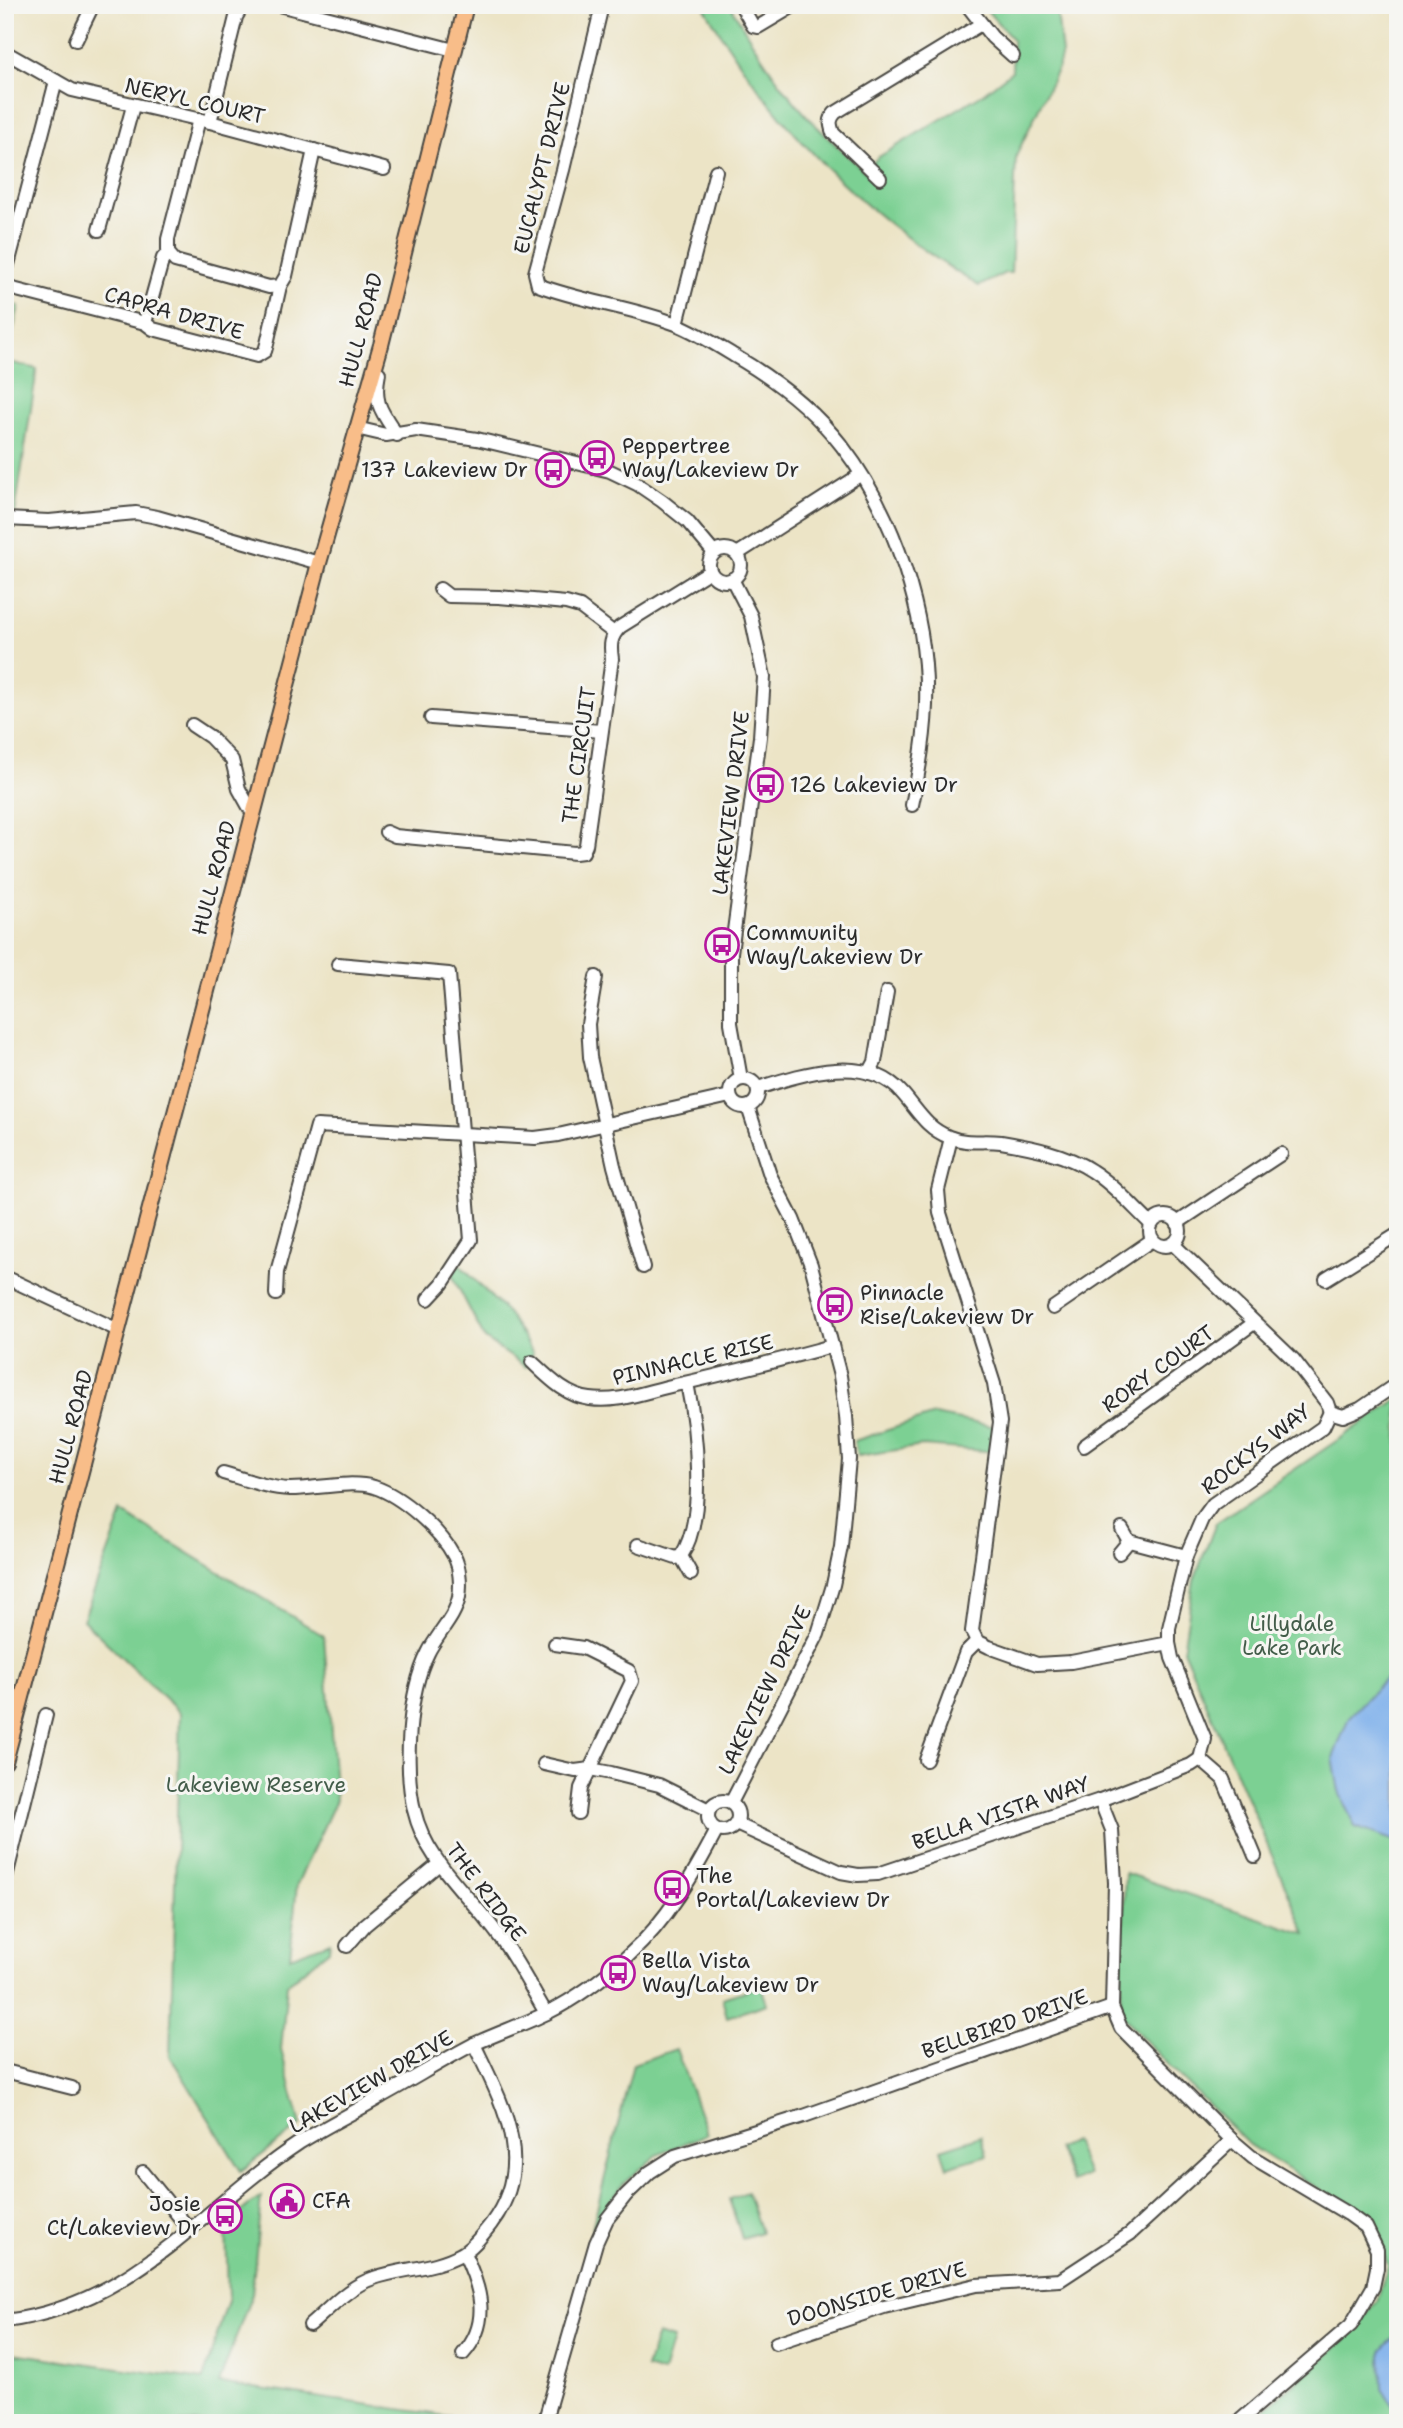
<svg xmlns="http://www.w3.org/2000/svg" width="1403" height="2428" font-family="'Shantell Sans',sans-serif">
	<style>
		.green { fill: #7cd093; stroke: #547e5f; stroke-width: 2 }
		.water { fill: #80b1eb; stroke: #566e8b; stroke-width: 2 }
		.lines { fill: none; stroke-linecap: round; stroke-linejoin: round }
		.minor-casing { stroke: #484742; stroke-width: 16 }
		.major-casing { stroke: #484742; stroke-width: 18 }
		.minor { stroke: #fff; stroke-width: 12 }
		.major { stroke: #f8bd89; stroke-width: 14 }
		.labels { text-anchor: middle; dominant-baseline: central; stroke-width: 6; stroke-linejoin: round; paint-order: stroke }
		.street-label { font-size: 21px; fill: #2b2b2b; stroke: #f6f6f2 }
		.poi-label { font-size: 21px; fill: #2b2b2b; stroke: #f6f6f2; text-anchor: start }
		.park-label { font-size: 21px; fill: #435d4a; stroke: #f6f6f2 }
	</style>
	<rect width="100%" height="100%" fill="#f6f6f2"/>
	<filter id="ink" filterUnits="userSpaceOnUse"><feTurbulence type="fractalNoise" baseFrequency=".0143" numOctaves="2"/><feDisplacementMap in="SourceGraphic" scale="14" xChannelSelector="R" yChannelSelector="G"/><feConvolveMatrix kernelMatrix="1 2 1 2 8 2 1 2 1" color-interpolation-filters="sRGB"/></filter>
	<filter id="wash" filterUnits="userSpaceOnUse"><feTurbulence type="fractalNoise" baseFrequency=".00686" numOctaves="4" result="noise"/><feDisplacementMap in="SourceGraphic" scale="28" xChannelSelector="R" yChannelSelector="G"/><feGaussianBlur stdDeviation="1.57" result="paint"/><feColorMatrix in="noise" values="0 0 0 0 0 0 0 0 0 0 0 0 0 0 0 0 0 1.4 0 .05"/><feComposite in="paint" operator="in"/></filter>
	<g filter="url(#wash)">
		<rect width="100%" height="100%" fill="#ece4c6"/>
		<!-- green -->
		<g class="green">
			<path d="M703,5H730C753,44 776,82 807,116C824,135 845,153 865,172L877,158L984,93L1012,71L1013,40L982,5H1056L1062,53L1058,68L1016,156L1011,273H1005L979,286C860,214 773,125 703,5Z"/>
			<path d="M5,303L19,306L6,361L37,369L15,513L5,512Z"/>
			<path d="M459,1264L508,1314L533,1353L526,1367L485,1339L452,1275Z"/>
			<path d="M1398,1399V2423H1249L1351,2334L1377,2301L1388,2265L1372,2226L1357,2213L1249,2145L1168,2065L1120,2013L1125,1873L1306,1934L1183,1650L1194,1580L1216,1523Z"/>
			<path d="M934,1415L996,1427L997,1452L923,1446L857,1456L854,1441Z"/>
			<path d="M123,1513L324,1636L336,1800L297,1884L290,1957L330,1942L329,1950L287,1984L281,2050L301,2125L241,2171L170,2056L180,1713L83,1620Z"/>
			<path d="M761,1986L767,2004L727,2017L722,1998Z"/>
			<path d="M676,2049L707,2134L657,2155L624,2183L592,2229L633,2064Z"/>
			<path d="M981,2136L987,2155L947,2167L941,2149Z"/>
			<path d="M1074,2141L1088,2175L1072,2182L1058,2148Z"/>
			<path d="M747,2192L761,2232L742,2238L729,2199Z"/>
			<path d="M261,2197L252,2294L219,2383L495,2423H5V2352L203,2380L228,2300L226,2222Z"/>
			<path d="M657,2334L673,2339L663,2373L646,2368Z"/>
		</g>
		<!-- water -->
		<g class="water">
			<path d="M1398,1670V1842L1355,1827L1339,1792L1333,1758L1349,1717L1385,1679Z"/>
			<path d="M1398,2334V2414L1382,2389L1381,2351Z"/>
		</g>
	</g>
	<g filter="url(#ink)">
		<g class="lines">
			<!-- minor casing -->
			<g class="minor-casing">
				<g id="minor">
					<path d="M279,5L454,50"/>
					<path d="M598,5L600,14L563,170L535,273L538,285C583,302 632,307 676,324C696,332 715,344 733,355C773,378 813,409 842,446C895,515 929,618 926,705C925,738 919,772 912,805"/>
					<path d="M741,5L753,26L758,27L795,5"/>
					<path d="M967,5L992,37L1013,56"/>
					<path d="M76,40L93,5"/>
					<path d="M5,52L72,90L210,122L384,169"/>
					<path d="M199,119L168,239V253L175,261L269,287L280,286L286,276L314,150"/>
					<path d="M210,122L236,17L243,5"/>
					<path d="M880,178L833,133C830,124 829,120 835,113L981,24"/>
					<path d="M99,230L133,106"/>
					<path d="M5,276L56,81"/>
					<path d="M5,287L145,323L153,329L257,356L265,351L267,344L280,286"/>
					<path d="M145,323L163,258L168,253"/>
					<path d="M677,324L716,171"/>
					<path d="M379,373C373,403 381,411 397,435"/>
					<path d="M356,428L386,435L416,430L477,439L610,471L637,484L662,501L687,521L714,553"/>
					<path d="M5,519L49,521L136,513L157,517L319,563"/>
					<circle cx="725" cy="565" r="16"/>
					<path d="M737,554L860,475"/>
					<path d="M732,579L751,616L764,677L760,737L731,953V1023L741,1079"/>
					<path d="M440,589L449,596L499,597L566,603L580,607L614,633"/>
					<path d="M431,718L601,731"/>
					<path d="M192,725L210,737L232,760L239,789L253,814"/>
					<path d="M386,832L395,836L575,853L583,852L586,845L612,659C610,646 610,637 620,627L710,571"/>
					<path d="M338,964L449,974L471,1240L442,1284L428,1299"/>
					<path d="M596,977L588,1024L590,1057L614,1166L643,1267"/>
					<path d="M869,1073L875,1062L887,992"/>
					<circle cx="744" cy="1093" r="14"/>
					<path d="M758,1088C802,1074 867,1052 903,1094C918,1111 926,1128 949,1137C966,1144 983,1140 1001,1142C1031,1147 1067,1154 1092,1171C1114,1185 1132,1206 1151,1224"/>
					<path d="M951,1138L938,1190L940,1213L994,1384L1000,1422L972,1631L977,1641L989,1647L1037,1664L1071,1662L1169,1643"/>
					<circle cx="1165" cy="1231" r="15"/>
					<path d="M1177,1223L1281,1154"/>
					<path d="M1173,1244L1293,1359L1327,1403L1330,1412"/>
					<path d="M5,1277L118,1330"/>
					<path d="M1326,1279L1398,1234"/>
					<path d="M276,1294L277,1272L317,1126L535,1138L558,1135L730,1096"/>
					<path d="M1053,1308L1152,1240"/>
					<path d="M532,1362C549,1378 566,1396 590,1399C619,1403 647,1391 675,1385C727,1374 779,1360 832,1346"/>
					<path d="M1330,1412L1343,1416L1360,1409L1398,1383"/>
					<path d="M1084,1446L1254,1323"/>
					<path d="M223,1473C244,1479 267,1488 290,1489C316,1489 349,1480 374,1487C402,1496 441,1531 454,1556C460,1567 461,1585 459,1597C455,1618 437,1634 428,1653C408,1693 404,1766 414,1810C426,1862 469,1894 499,1936C517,1960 531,1988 546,2013"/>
					<path d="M1129,1541L1186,1556"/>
					<path d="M638,1545L676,1558L681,1556"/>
					<path d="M1119,1553L1129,1541L1122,1529"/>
					<path d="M681,1556C707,1518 696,1426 687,1383"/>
					<path d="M681,1556L691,1574"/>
					<path d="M555,1644L583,1648L629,1671L632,1681L581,1788L578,1813"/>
					<path d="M926,1760L966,1652L977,1641"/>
					<path d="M544,1764L575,1771L590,1769L611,1773L659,1785L709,1810"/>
					<path d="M1100,1800L1112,1830L1115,1883L1112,2007L1121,2028L1232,2140L1252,2157L1348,2214L1366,2227L1377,2250V2268L1373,2287L1351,2325L1237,2423"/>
					<circle cx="723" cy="1816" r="15"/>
					<path d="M731,1803L818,1634L833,1585L841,1547L849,1459L846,1416L840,1376L811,1265L793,1219L770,1175L748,1107"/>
					<path d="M736,1824L841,1872L858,1875L878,1874L1100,1800L1191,1765L1200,1759"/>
					<path d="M1255,1856L1223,1779L1200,1759L1205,1739L1172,1658L1169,1643V1628L1186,1556L1202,1519L1213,1504L1323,1427L1330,1412"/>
					<path d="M5,1881L46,1715"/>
					<path d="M347,1946L365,1925L439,1864"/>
					<path d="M5,2071L72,2088"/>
					<path d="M143,2172L190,2230"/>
					<path d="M5,2321C135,2305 198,2210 299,2143C326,2126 355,2112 382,2096C413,2079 443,2060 474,2044C498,2033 524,2024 547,2013C577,1998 605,1977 629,1955C667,1921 694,1874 717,1830"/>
					<path d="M310,2325C330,2308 349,2286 374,2278C403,2268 434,2269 461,2254C473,2248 483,2234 491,2224C537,2163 502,2103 474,2044"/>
					<path d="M776,2343L884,2307L976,2285L1060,2280L1130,2234L1232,2140"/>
					<path d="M463,2354C491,2323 481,2288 464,2253"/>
					<path d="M544,2423L596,2243L607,2219L626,2195L650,2172L675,2156L804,2116L1112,2007"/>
				</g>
			</g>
			<!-- major casing -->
			<g class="major-casing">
				<path id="major" d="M5,1762L319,563L381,345L466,5"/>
			</g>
			<!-- minor -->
			<use href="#minor" class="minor"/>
			<!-- major -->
			<use href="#major" class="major"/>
		</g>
	</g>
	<!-- icons -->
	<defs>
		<g id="bus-ring" transform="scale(1.75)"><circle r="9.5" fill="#f6f6f2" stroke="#b5179e" stroke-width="1.5"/><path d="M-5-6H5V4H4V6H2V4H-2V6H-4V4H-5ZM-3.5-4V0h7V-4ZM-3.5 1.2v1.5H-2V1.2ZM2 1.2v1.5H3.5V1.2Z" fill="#b5179e"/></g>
		<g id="civic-ring" transform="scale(1.75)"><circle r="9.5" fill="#f6f6f2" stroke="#b5179e" stroke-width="1.5"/><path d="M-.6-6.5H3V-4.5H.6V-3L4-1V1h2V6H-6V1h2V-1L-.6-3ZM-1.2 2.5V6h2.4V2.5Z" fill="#b5179e"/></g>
	</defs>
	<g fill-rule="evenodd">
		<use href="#bus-ring" x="597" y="458"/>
		<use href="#bus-ring" x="553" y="470"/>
		<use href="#bus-ring" x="766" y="785"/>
		<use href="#bus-ring" x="722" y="945"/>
		<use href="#bus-ring" x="835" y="1305"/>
		<use href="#bus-ring" x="672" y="1888"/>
		<use href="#bus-ring" x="618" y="1973"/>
		<use href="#civic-ring" x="287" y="2201"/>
		<use href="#bus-ring" x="225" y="2216"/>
	</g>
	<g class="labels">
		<!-- street labels -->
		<g class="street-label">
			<text transform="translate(195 101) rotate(13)">NERYL COURT</text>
			<text transform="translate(542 168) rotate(-76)">EUCALYPT DRIVE</text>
			<text transform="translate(174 313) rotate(16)">CAPRA DRIVE</text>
			<text transform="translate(361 330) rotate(-75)">HULL ROAD</text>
			<text transform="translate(579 755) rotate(-82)">THE CIRCUIT</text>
			<text transform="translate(731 803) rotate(-83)">LAKEVIEW DRIVE</text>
			<text transform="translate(214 878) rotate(-75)">HULL ROAD</text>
			<text transform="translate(693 1360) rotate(-13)">PINNACLE RISE</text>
			<text transform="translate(1158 1369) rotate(-36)">RORY COURT</text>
			<text transform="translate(71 1427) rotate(-75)">HULL ROAD</text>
			<text transform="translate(1256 1449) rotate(-38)">ROCKYS WAY</text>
			<text transform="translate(765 1690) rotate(-64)">LAKEVIEW DRIVE</text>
			<text transform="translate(1001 1813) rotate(-19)">BELLA VISTA WAY</text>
			<text transform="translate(486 1892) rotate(53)">THE RIDGE</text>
			<text transform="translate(1005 2024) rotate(-19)">BELLBIRD DRIVE</text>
			<text transform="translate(371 2082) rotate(-30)">LAKEVIEW DRIVE</text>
			<text transform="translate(877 2294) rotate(-16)">DOONSIDE DRIVE</text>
		</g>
		<!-- poi labels -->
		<g class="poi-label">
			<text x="622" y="446">Peppertree<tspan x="622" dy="24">Way/Lakeview Dr</tspan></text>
			<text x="528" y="470" text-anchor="end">137 Lakeview Dr</text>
			<text x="790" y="785">126 Lakeview Dr</text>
			<text x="746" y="933">Community<tspan x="746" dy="24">Way/Lakeview Dr</tspan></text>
			<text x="860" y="1293">Pinnacle<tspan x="860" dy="24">Rise/Lakeview Dr</tspan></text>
			<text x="696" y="1876">The<tspan x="696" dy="24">Portal/Lakeview Dr</tspan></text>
			<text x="642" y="1961">Bella Vista<tspan x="642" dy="24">Way/Lakeview Dr</tspan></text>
			<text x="312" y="2201">CFA</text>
			<text x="201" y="2204" text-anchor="end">Josie<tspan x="201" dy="24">Ct/Lakeview Dr</tspan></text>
		</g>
		<!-- park labels -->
		<g class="park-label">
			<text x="1292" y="1624">Lillydale<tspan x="1292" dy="24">Lake Park</tspan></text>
			<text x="256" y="1785">Lakeview Reserve</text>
		</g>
	</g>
	<!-- margin -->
	<rect width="1403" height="2428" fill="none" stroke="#f6f6f2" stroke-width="28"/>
</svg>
